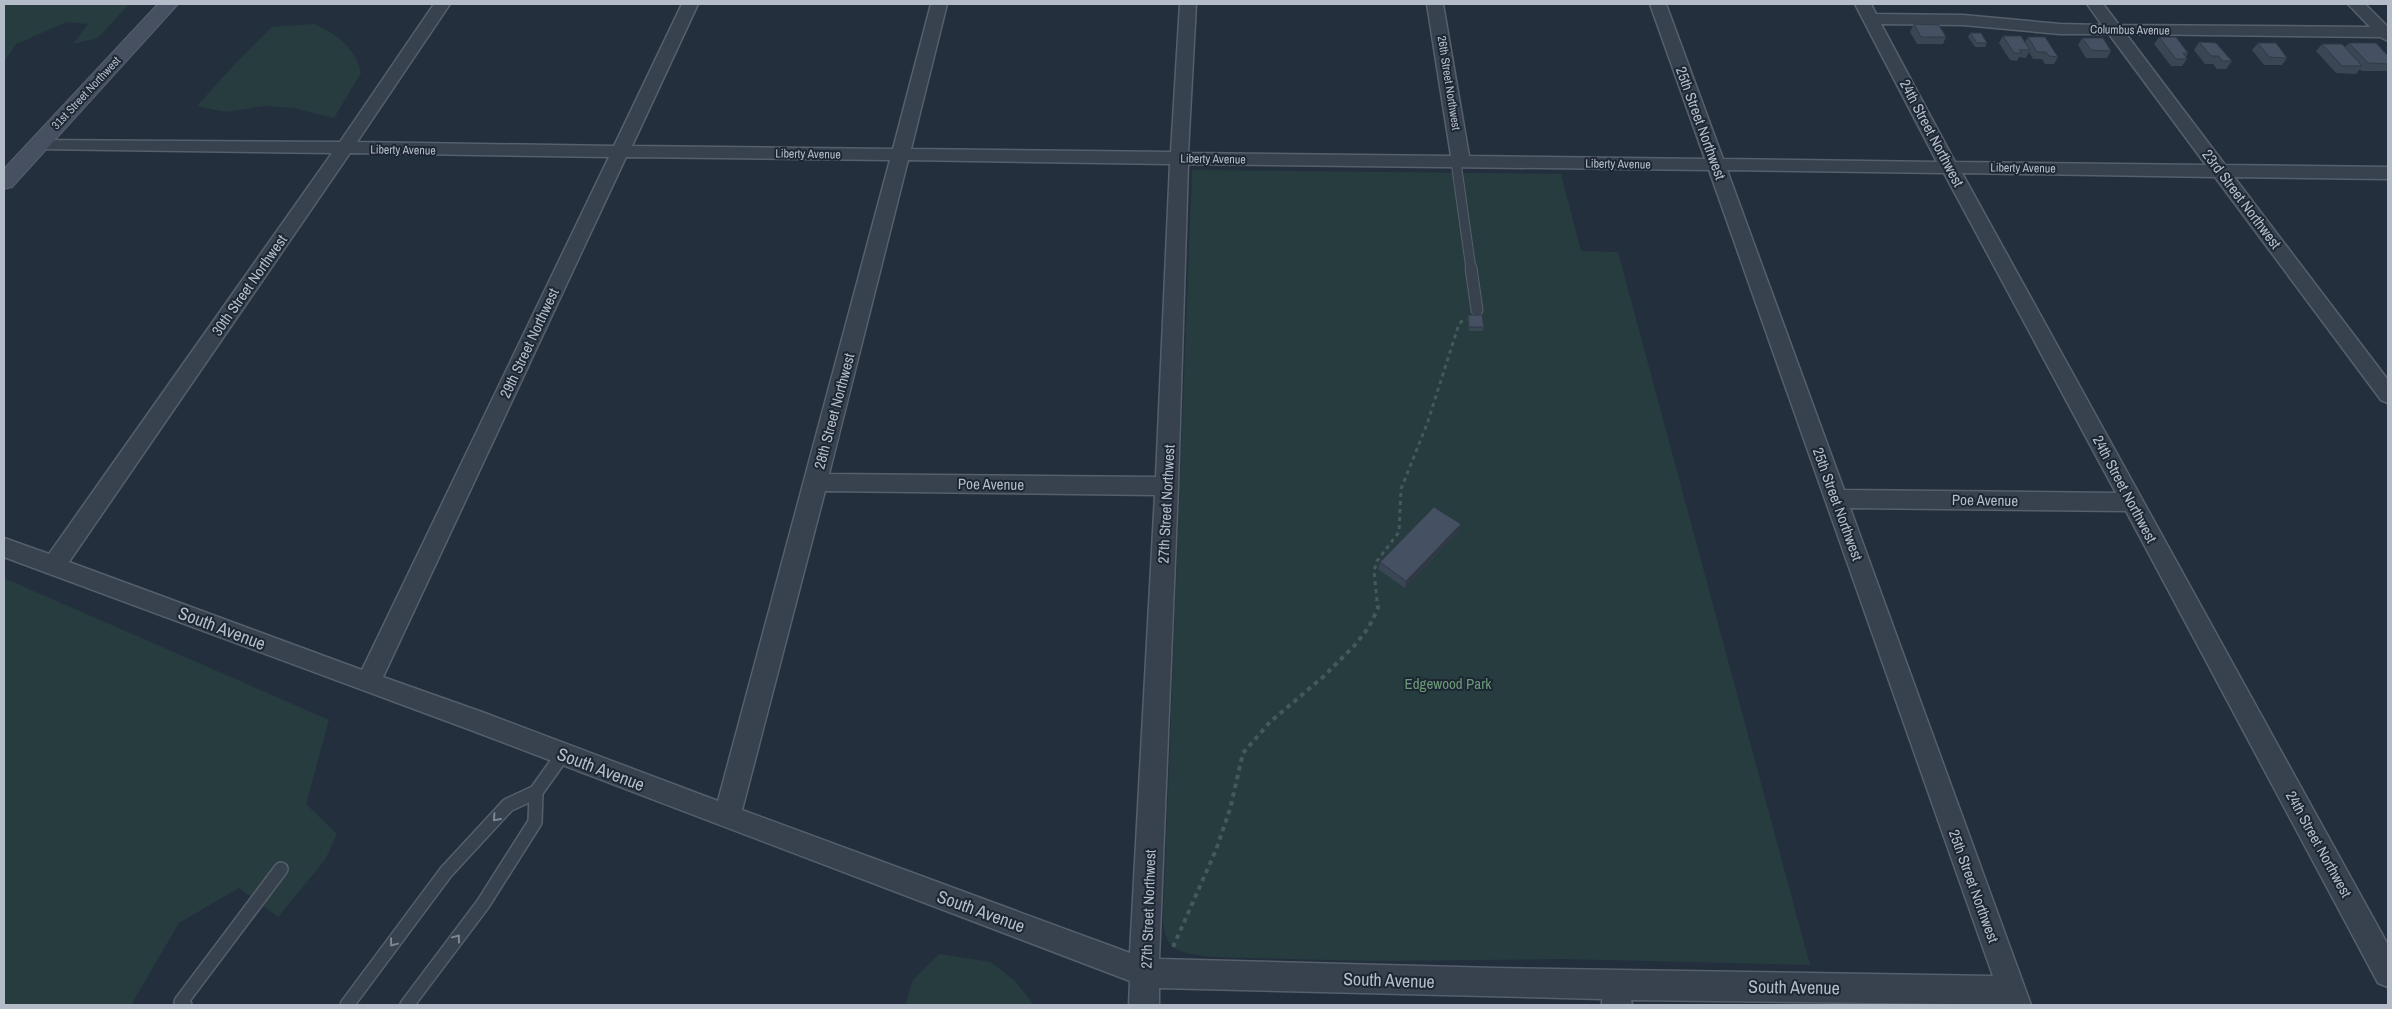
<svg xmlns="http://www.w3.org/2000/svg" width="2392" height="1009" font-family="'Archivo Narrow',sans-serif">
	<style>
		.green { fill: #263c3f }
		.lines { fill: none; stroke-linecap: round; stroke-linejoin: round }
		.lane-far2-casing { stroke: #565f6c; stroke-width: 11 }
		.lane-far1-casing { stroke: #565f6c; stroke-width: 13 }
		.lane-casing { stroke: #565f6c; stroke-width: 16 }
		.street-casing { stroke: #565f6c; stroke-width: 3 }
		.secondary-casing { stroke: #565f6c; stroke-width: 2 }
		.path-far1 { stroke: #44595c; stroke-width: 3; stroke-dasharray: 4 4; stroke-linecap: butt }
		.path { stroke: #44595c; stroke-width: 4; stroke-dasharray: 4.5 4.5; stroke-linecap: butt }
		.lane-far2 { stroke: #38414e; stroke-width: 9 }
		.lane-far1 { stroke: #38414e; stroke-width: 11 }
		.lane { stroke: #38414e; stroke-width: 13 }
		.street { fill: #38414e; fill-rule: evenodd }
		.secondary { fill: #465061; fill-rule: evenodd }
		.wall { fill: #3b4654 }
		.shaded-wall { fill: #303945 }
		.building { fill: #455162; stroke: #303945 }
		.oneway { stroke: #7c8592 }
		.labels { text-anchor: middle; dominant-baseline: central; stroke-width: 4; stroke-linejoin: round; paint-order: stroke }
		.far-street-label { font-size: 12px; fill: #b4bcc9; stroke: #1d2633 }
		.street-label { font-size: 15px; fill: #b4bcc9; stroke: #1d2633 }
		.park-label { font-size: 15px; fill: #6b9a76; stroke: #1d2633 }
		.near-street-label { font-size: 18px; fill: #b4bcc9; stroke: #1d2633 }
	</style>
	<rect width="100%" height="100%" fill="#242f3e"/>
	<!-- green -->
	<g class="green">
		<path d="M4,4H129L98,38L73,44L88,24L67,22L16,44L4,62Z"/>
		<path d="M313,24C336,32 356,49 361,73L334,118L294,108L264,106L226,112L197,106L232,67L272,27Z"/>
		<path d="M1192,170L1561,174L1581,251L1618,252L1810,965L1564,959L1374,961L1211,957C1184,953 1166,954 1163,922Z"/>
		<path d="M4,578L329,720L306,804L337,834L325,860L278,917L239,888L179,923L131,1005H4Z"/>
		<path d="M939,954L991,962L1015,981L1034,1005H905L913,980Z"/>
	</g>
	<g class="lines">
		<!-- lane-far2 casing -->
		<g class="lane-far2-casing">
			<path id="lane-far2" d="M1456,162L1471,269"/>
		</g>
		<!-- lane-far1 casing -->
		<g class="lane-far1-casing">
			<path id="lane-far1" d="M1471,268L1477,310"/>
		</g>
		<!-- lane casing -->
		<g class="lane-casing">
			<g id="lane">
				<path d="M185,1005L181,1002L281,869"/>
				<path d="M347,1005L446,872L508,805L536,792L563,754"/>
				<path d="M407,1005L483,904L535,822L536,792"/>
			</g>
		</g>
		<!-- street casing -->
		<g class="street-casing">
			<path id="street" d="M434,4H450L357,142L614,146L682,4H698L632,146L893,149L931,4H947L911,149L1171,152L1180,4H1196L1188,153L1451,156L1427,4H1443L1469,156L1705,159L1650,4H1666L1723,159L1937,162L1855,4H1871L1876,14L1963,15L2060,24L2102,25L2087,4H2103L2119,25L2370,27L2348,4H2365L2388,27V41L2380,37L2126,34L2225,165L2388,167V179L2234,177L2388,380V403L2381,400L2215,177L1962,173L2388,945V987L2378,983L2126,511L1850,508L2031,1005L1631,1000L1632,1005H1602V999L1159,988V1005H1129L1130,981L468,729L4,557V538L49,554L332,153L39,149L33,148L30,144L33,140L340,142ZM1881,24L1963,25L2060,34H2109L2206,165L1955,162ZM350,153L609,157L362,670L69,562ZM626,157L890,160L718,801L482,712L383,677ZM908,160L1170,164L1156,477L829,474ZM1188,164L1709,170L1993,976L1496,968L1159,959L1178,486ZM1727,170L1944,173L2116,493L1844,490ZM825,491L1155,495L1130,953L742,810Z"/>
		</g>
		<!-- secondary casing -->
		<g class="secondary-casing">
			<path id="secondary" d="M158,4H178L12,187L4,189V169Z"/>
		</g>
		<!-- path-far1 -->
		<path class="path-far1" d="M1377,601L1374,571L1377,561L1399,532L1401,489L1427,424L1459,324L1464,319"/>
		<!-- path -->
		<path class="path" d="M1173,947L1216,850L1230,809L1243,753L1270,722L1323,677L1355,645L1369,627L1378,608L1377,600"/>
		<!-- lane-far2 -->
		<use href="#lane-far2" class="lane-far2"/>
		<!-- lane-far1 -->
		<use href="#lane-far1" class="lane-far1"/>
		<!-- lane -->
		<use href="#lane" class="lane"/>
		<!-- street -->
		<use href="#street" class="street"/>
		<!-- secondary -->
		<use href="#secondary" class="secondary"/>
	</g>
	<!-- wall -->
	<g class="wall">
		<path d="M1914,24L1946,37L1943,44H1917L1910,32Z"/>
		<path d="M1970,33L1987,43L1985,47H1975L1968,37Z"/>
		<path d="M2003,36L2025,42L2028,37L2058,57L2054,64H2045L2042,59H2033L2029,52L2026,58L2019,57L2017,61L2010,60L1999,43Z"/>
		<path d="M2159,37L2188,53L2186,57L2187,59L2182,66H2171L2154,44Z"/>
		<path d="M2082,38L2111,51L2107,58H2086L2078,45Z"/>
		<path d="M2199,42L2232,61L2226,69H2217L2213,64H2205L2194,50Z"/>
		<path d="M2258,43L2287,58L2282,65H2264L2252,50Z"/>
		<path d="M2349,43L2388,56V71H2362L2360,69L2356,74L2336,73L2316,51L2322,44L2345,47Z"/>
		<path d="M1468,315L1484,327L1483,331H1469L1467,319Z"/>
		<path d="M1459,531L1405,588L1378,569L1380,562Z"/>
	</g>
	<!-- shaded-wall -->
	<path class="shaded-wall" d="M1461,524L1459,531L1405,588L1406,581Z"/>
	<!-- building -->
	<g class="building">
		<path d="M1914,24L1939,25L1946,37H1921Z"/>
		<path d="M1970,33H1981L1987,43H1977Z"/>
		<path d="M2003,36H2021L2030,50H2019L2022,53H2014Z"/>
		<path d="M2028,37H2045L2058,57L2049,56L2046,52H2037Z"/>
		<path d="M2159,37H2176L2188,53H2183L2187,59H2176Z"/>
		<path d="M2082,38H2103L2111,51L2091,50Z"/>
		<path d="M2199,42L2216,43L2232,61H2222L2219,56H2211Z"/>
		<path d="M2258,43H2276L2287,58L2269,57Z"/>
		<path d="M2349,43H2376L2388,56V64L2368,63Z"/>
		<path d="M2322,44H2342L2362,66H2342Z"/>
		<path d="M1468,315H1482L1484,327H1469Z"/>
		<path d="M1434,507L1461,524L1406,581L1380,562Z"/>
	</g>
	<!-- one-way arrows -->
	<defs><path id="oneway-chevron" d="M-2-3.5L2.5 0L-2 3.5" fill="none" stroke-width="1.6" stroke-linecap="round" stroke-linejoin="round" transform="scale(1.25)"/></defs>
	<g class="oneway">
		<use href="#oneway-chevron" transform="translate(496 818) rotate(132)"/>
		<use href="#oneway-chevron" transform="translate(457 938) rotate(-53)"/>
		<use href="#oneway-chevron" transform="translate(393 943) rotate(127)"/>
	</g>
	<g class="labels">
		<!-- far-street labels -->
		<g class="far-street-label">
			<text transform="translate(2130 30) rotate(1)">Columbus Avenue</text>
			<text transform="translate(1449 83) rotate(81)">26th Street Northwest</text>
			<text transform="translate(86 93) rotate(-47)">31st Street Northwest</text>
			<text transform="translate(403 150) rotate(1)">Liberty Avenue</text>
			<text transform="translate(808 154) rotate(1)">Liberty Avenue</text>
			<text transform="translate(1213 159) rotate(1)">Liberty Avenue</text>
			<text transform="translate(1618 164) rotate(1)">Liberty Avenue</text>
			<text transform="translate(2023 168) rotate(1)">Liberty Avenue</text>
		</g>
		<!-- street labels -->
		<g class="street-label">
			<text transform="translate(1701 123) rotate(70)">25th Street Northwest</text>
			<text transform="translate(1932 133) rotate(62)">24th Street Northwest</text>
			<text transform="translate(2242 199) rotate(53)">23rd Street Northwest</text>
			<text transform="translate(249 285) rotate(-55)">30th Street Northwest</text>
			<text transform="translate(529 343) rotate(-65)">29th Street Northwest</text>
			<text transform="translate(834 411) rotate(-75)">28th Street Northwest</text>
			<text transform="translate(991 484) rotate(1)">Poe Avenue</text>
			<text transform="translate(2125 489) rotate(62)">24th Street Northwest</text>
			<text transform="translate(1985 500) rotate(1)">Poe Avenue</text>
			<text transform="translate(1166 504) rotate(-87)">27th Street Northwest</text>
			<text transform="translate(1838 504) rotate(70)">25th Street Northwest</text>
			<text transform="translate(2319 844) rotate(61)">24th Street Northwest</text>
			<text transform="translate(1974 886) rotate(70)">25th Street Northwest</text>
			<text transform="translate(1148 909) rotate(-88)">27th Street Northwest</text>
		</g>
		<!-- park labels -->
		<g class="park-label">
			<text x="1448" y="683">Edgewood Park</text>
		</g>
		<!-- near-street labels -->
		<g class="near-street-label">
			<text transform="translate(222 628) rotate(21)">South Avenue</text>
			<text transform="translate(601 769) rotate(21)">South Avenue</text>
			<text transform="translate(981 911) rotate(20)">South Avenue</text>
			<text transform="translate(1389 980) rotate(2)">South Avenue</text>
			<text transform="translate(1794 987) rotate(1)">South Avenue</text>
		</g>
	</g>
	<!-- border -->
	<rect width="2392" height="1009" fill="none" stroke="#b4bcc9" stroke-width="10"/>
</svg>
